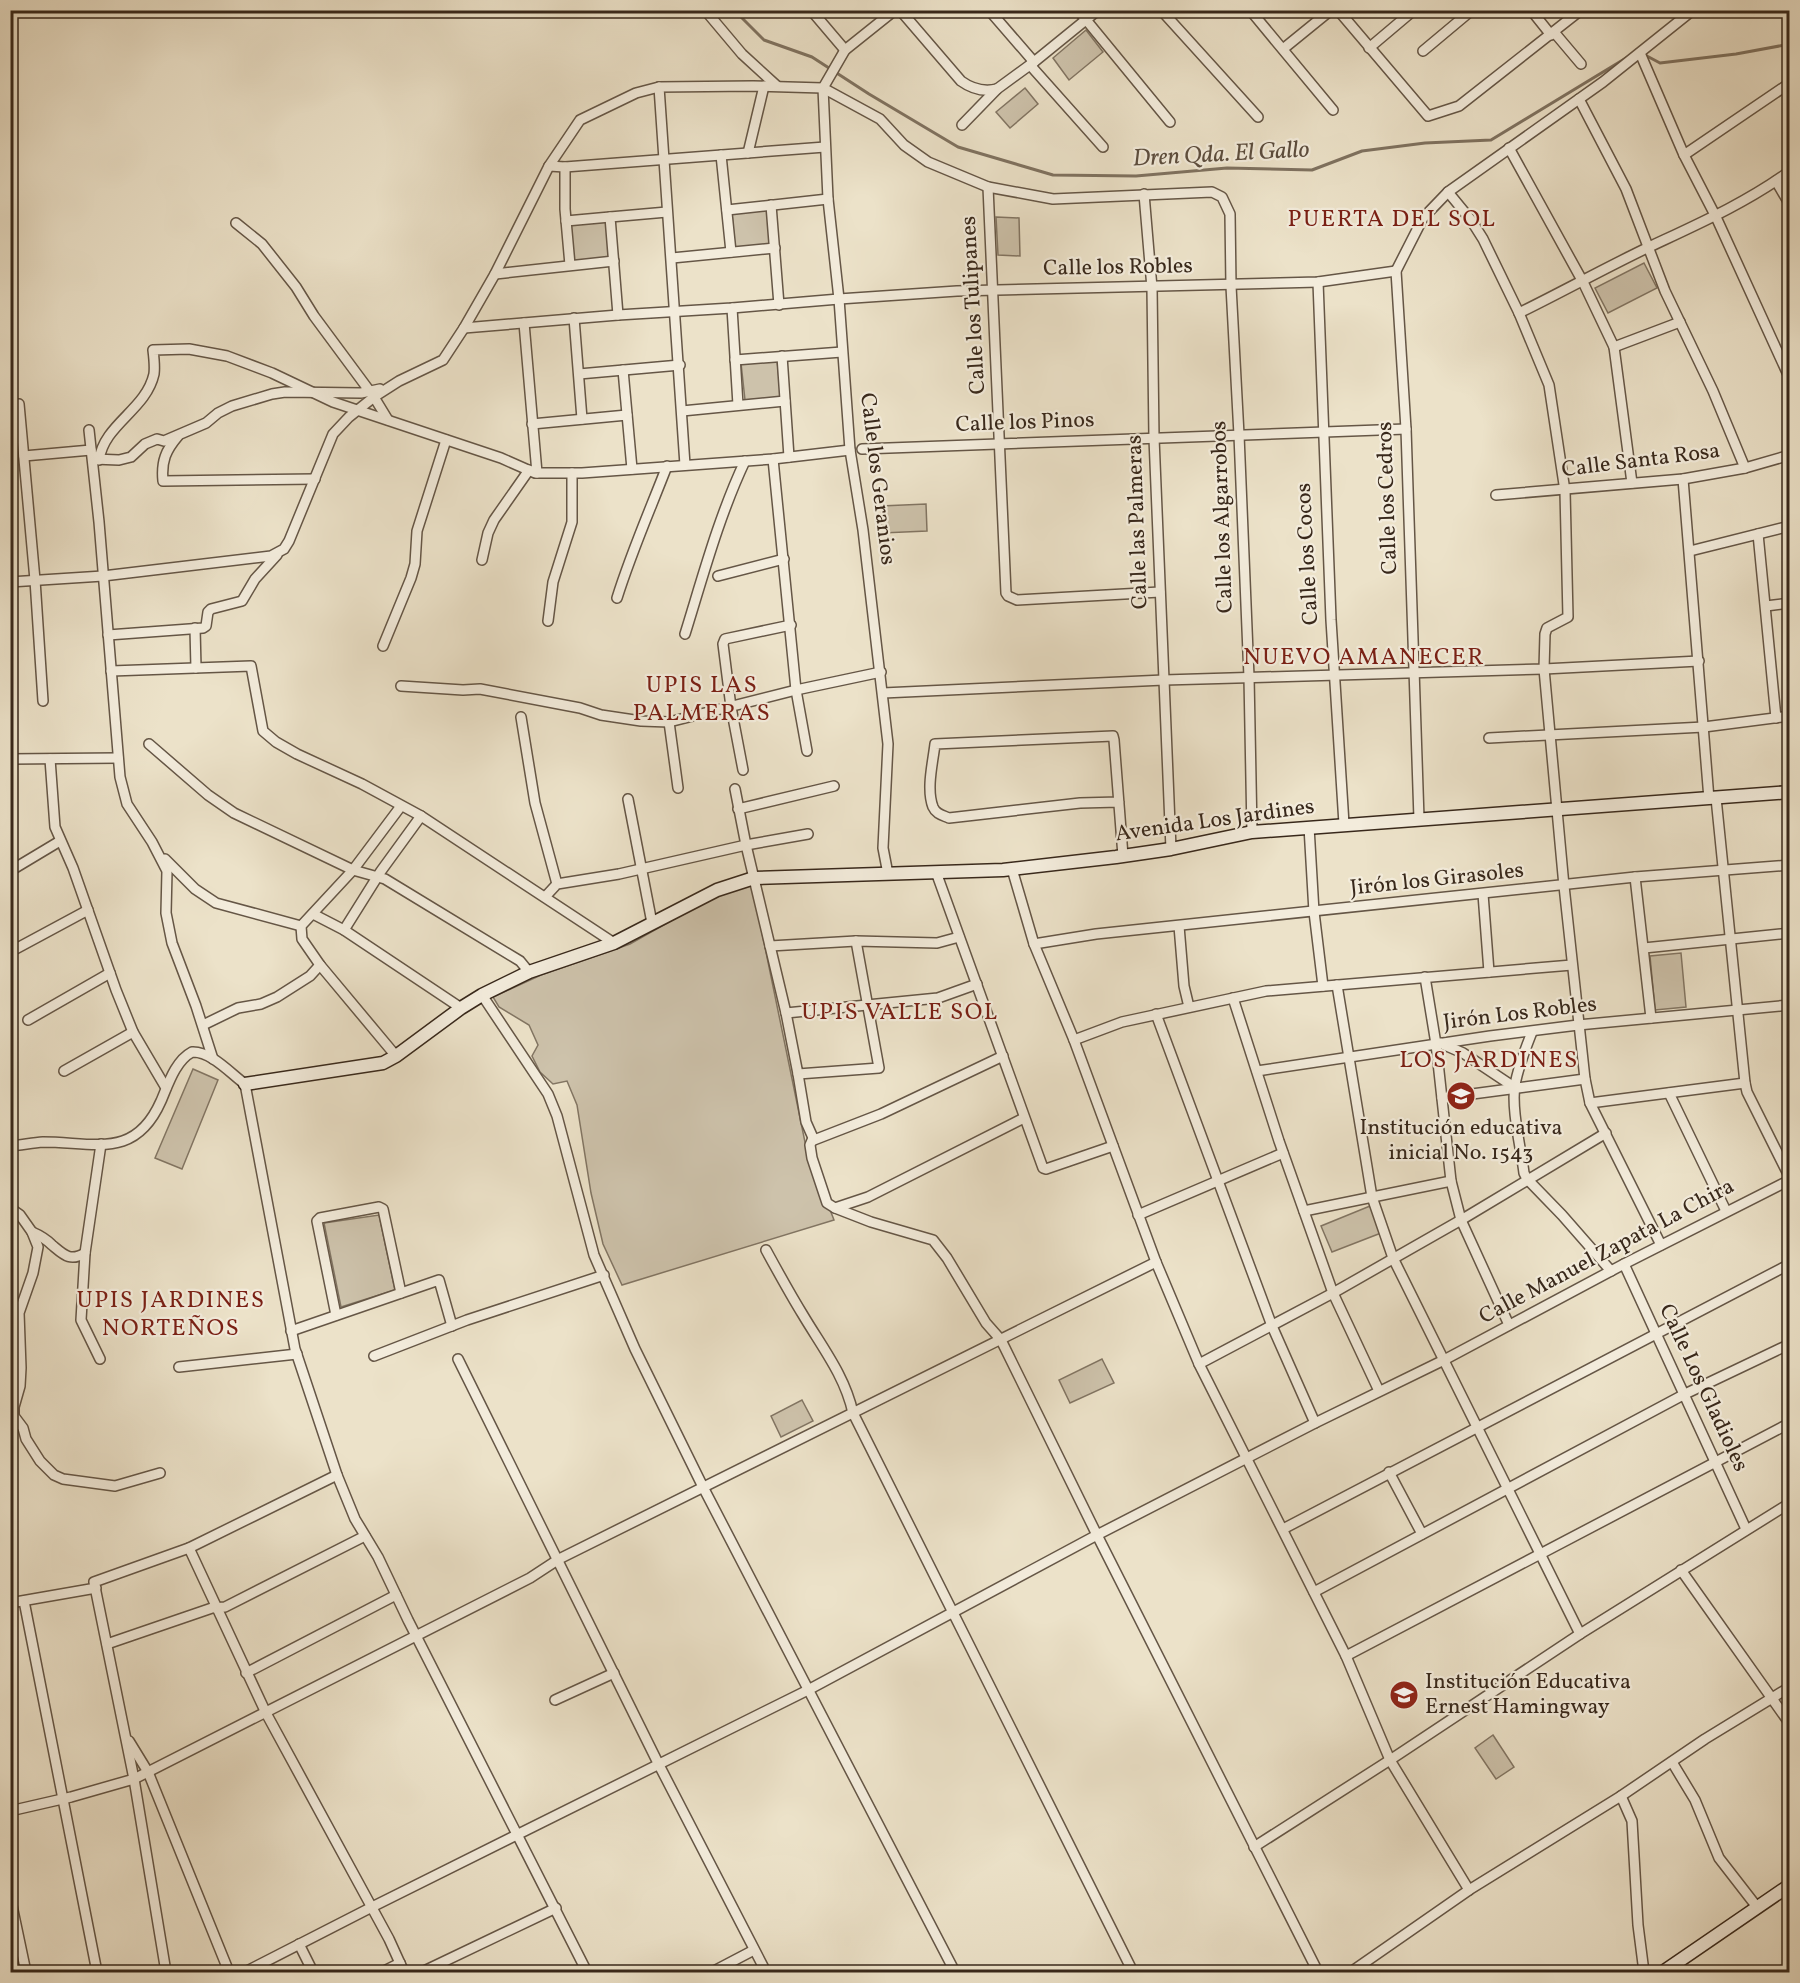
<svg xmlns="http://www.w3.org/2000/svg" width="1800" height="1983" font-family="Vollkorn,serif">
	<style>
		.green { fill: #cdc2ab; stroke: #827563; stroke-width: 1.5 }
		.lines { fill: none; stroke-linecap: round; stroke-linejoin: round }
		.stream { stroke: #7f7260; stroke-width: 3 }
		.street-casing { stroke: #655646; stroke-width: 12 }
		.secondary-casing { stroke: #38281b; stroke-width: 15 }
		.street { stroke: #f3ecdc; stroke-width: 9 }
		.secondary { stroke: #f3ecdc; stroke-width: 12 }
		.labels { text-anchor: middle; dominant-baseline: central; stroke-width: 4.5; stroke-linejoin: round; paint-order: stroke }
		.street-label { font-size: 22px; fill: #38281b; stroke: #f3ecdc }
		.poi-label { font-size: 22px; fill: #38281b; stroke: #f3ecdc }
		.water-label { font-size: 24px; font-style: italic; fill: #5c4d3e; stroke: #f3ecdc }
		.neighbourhood-label { font-size: 24px; letter-spacing: 1.5px; fill: #7a1f14; stroke: #f3ecdc }
	</style>
	<rect width="100%" height="100%" fill="#ece2c9"/>
	<filter id="stains"><feTurbulence type="fractalNoise" baseFrequency=".00333" numOctaves="4"/><feColorMatrix values="0 0 0 0 .2 0 0 0 0 .09 0 0 0 0 .02 0 0 0 .5 -.17"/></filter>
	<radialGradient id="worn" r=".72"><stop offset=".6" stop-color="#630" stop-opacity="0"/><stop offset="1" stop-color="#630" stop-opacity=".3"/></radialGradient>
	<!-- green -->
	<g class="green">
		<path d="M1086,30L1103,52L1069,80L1053,58Z"/>
		<path d="M1025,88L1038,104L1010,128L996,112Z"/>
		<path d="M769,209L772,245L735,249L732,213Z"/>
		<path d="M996,217L1019,218L1020,256L998,255Z"/>
		<path d="M606,222L610,258L572,262L569,225Z"/>
		<path d="M1644,263L1657,288L1608,313L1595,288Z"/>
		<path d="M777,360L781,397L745,400L741,363Z"/>
		<path d="M926,504L927,531L882,533L881,506Z"/>
		<path d="M752,884L806,1147L834,1220L622,1285L603,1244L591,1193L577,1105L567,1081L553,1084L540,1072L532,1056L538,1045L529,1025L499,1007L493,997L541,975L630,944L704,902L726,891Z"/>
		<path d="M1681,953L1686,1007L1655,1010L1650,956Z"/>
		<path d="M193,1069L218,1080L182,1169L155,1158Z"/>
		<path d="M1370,1206L1381,1233L1332,1252L1321,1226Z"/>
		<path d="M379,1215L395,1290L341,1307L324,1223Z"/>
		<path d="M1102,1359L1114,1383L1070,1403L1059,1380Z"/>
		<path d="M802,1400L813,1421L781,1437L771,1416Z"/>
		<path d="M1493,1735L1514,1767L1496,1779L1475,1748Z"/>
	</g>
	<g class="lines">
		<!-- stream -->
		<g class="stream">
			<path d="M734,10L764,40L812,57L869,94L958,147L1053,175L1136,176L1227,168L1312,170L1362,151L1425,143L1491,140L1631,55"/>
			<path d="M1645,55L1660,63L1736,54L1790,44"/>
		</g>
		<!-- street casing -->
		<g class="street-casing">
			<g id="street">
				<path d="M705,10L742,54L777,86"/>
				<path d="M811,10L845,50"/>
				<path d="M900,10L961,81C972,89 984,92 997,89"/>
				<path d="M989,10L1034,62"/>
				<path d="M1078,10L1170,122"/>
				<path d="M1161,10L1258,117"/>
				<path d="M1250,10L1333,110"/>
				<path d="M1338,10L1428,116L1459,106L1581,10"/>
				<path d="M1531,10L1551,35"/>
				<path d="M1554,32L1581,64"/>
				<path d="M1369,48L1414,10"/>
				<path d="M1283,49L1331,10"/>
				<path d="M1423,51L1472,10"/>
				<path d="M1640,53L1684,155L1716,217L1790,379"/>
				<path d="M1030,65L1103,147"/>
				<path d="M823,88L828,199L839,299L850,450L863,530L888,744L883,848L888,874"/>
				<path d="M823,88L845,50L895,10"/>
				<path d="M1579,99L1626,189L1665,291L1713,391L1745,468"/>
				<path d="M962,125L997,89L1034,62L1098,10"/>
				<path d="M1509,148L1583,282L1614,347L1632,483"/>
				<path d="M748,153L764,86"/>
				<path d="M721,155L731,252"/>
				<path d="M1684,155L1790,83"/>
				<path d="M549,166L565,167L825,147"/>
				<path d="M565,167V209L570,265"/>
				<path d="M1776,181L1790,205"/>
				<path d="M988,187L1006,593L1008,596L1017,600L1160,592"/>
				<path d="M1448,192L1471,220L1483,239L1519,313L1549,385L1565,491L1568,617L1547,628L1545,634L1544,669L1564,886L1585,1079L1590,1103L1661,1245"/>
				<path d="M1144,194L1152,288L1154,438L1171,849"/>
				<path d="M771,205L779,305"/>
				<path d="M727,210L828,199"/>
				<path d="M566,221L610,217"/>
				<path d="M236,223L262,244L296,287L314,316L374,397L388,420"/>
				<path d="M672,258L775,248"/>
				<path d="M495,274L614,261"/>
				<path d="M1318,282L1331,620L1344,824"/>
				<path d="M732,308L738,405"/>
				<path d="M1519,313C1562,292 1605,268 1649,247C1698,224 1746,203 1790,171"/>
				<path d="M618,315L610,217L667,212"/>
				<path d="M574,318L582,419"/>
				<path d="M524,323L537,473"/>
				<path d="M464,328L618,315L732,308L839,299L957,291L1318,282L1396,271"/>
				<path d="M1614,347L1680,322"/>
				<path d="M782,356L789,457"/>
				<path d="M735,360L842,352"/>
				<path d="M623,370L632,469"/>
				<path d="M579,374L680,365"/>
				<path d="M19,404L35,580L43,701"/>
				<path d="M682,411L785,401"/>
				<path d="M532,424L627,415"/>
				<path d="M89,430L99,522L120,777L127,804L152,842L167,871L166,913L172,943L196,1006L213,1059"/>
				<path d="M178,436C166,450 161,461 163,481L315,479"/>
				<path d="M862,449L1406,429"/>
				<path d="M24,456L91,450"/>
				<path d="M94,459L119,460L131,457L145,444L157,439L164,441L206,423L218,413L232,406L272,394L285,392L361,393L380,389"/>
				<path d="M773,459L796,690L807,751"/>
				<path d="M99,460C104,424 146,410 154,374C155,366 154,358 153,350L189,349L227,356L272,373L333,402L501,458L535,473H582L773,459L850,450"/>
				<path d="M685,465L659,87L753,86L823,88L880,119L904,145L928,162L988,187L1053,199L1212,192L1222,197L1230,214L1231,286L1239,435L1249,677L1252,832"/>
				<path d="M1683,479L1709,799"/>
				<path d="M1496,495L1683,479L1745,468L1790,455"/>
				<path d="M1758,534L1776,718"/>
				<path d="M1690,551L1790,526"/>
				<path d="M482,560L488,533L494,520L529,470"/>
				<path d="M718,576L784,559"/>
				<path d="M10,582L103,576L271,556L284,549L289,541L333,434L349,417L374,397L399,381L443,360L464,328L495,274L549,166L580,120L636,93L659,87"/>
				<path d="M617,598C631,553 650,510 667,466"/>
				<path d="M1766,606L1790,603"/>
				<path d="M548,621L553,582L572,522V473"/>
				<path d="M195,628L196,668"/>
				<path d="M685,634C703,576 719,516 745,461"/>
				<path d="M108,635L203,628L206,626L208,612L211,609L242,601L255,579L277,555"/>
				<path d="M383,646L411,578L415,564L417,531L446,440"/>
				<path d="M111,671L251,666L263,731L276,742L297,754L362,784L421,816L614,943"/>
				<path d="M401,686L463,690L480,689L580,708L601,715L641,721L669,722L796,690L881,672"/>
				<path d="M883,693L1164,680L1544,669L1699,661"/>
				<path d="M521,717L535,803L557,884"/>
				<path d="M669,722L678,788"/>
				<path d="M1489,738L1704,727L1790,716"/>
				<path d="M149,744L208,795L234,813L353,870L385,879L520,961L529,972"/>
				<path d="M10,759L118,758"/>
				<path d="M50,759L55,827L73,868L116,990L133,1032L166,1088"/>
				<path d="M743,770L731,707L723,644L725,639L791,625"/>
				<path d="M735,789L746,845L786,1013L798,1074L879,1068L856,941"/>
				<path d="M1716,798L1745,1083L1747,1092L1790,1178"/>
				<path d="M628,799L652,923"/>
				<path d="M1119,802L1080,803L949,818C942,815 936,814 933,807C926,789 933,762 935,744L1113,736L1114,740L1123,856"/>
				<path d="M738,809L834,786"/>
				<path d="M1419,819L1406,429L1396,271L1423,218L1448,192L1603,82L1693,10"/>
				<path d="M1309,827L1314,912L1323,986"/>
				<path d="M165,859L195,889L216,903L301,926"/>
				<path d="M1012,869L1034,944L1074,1040L1156,1262L1199,1364L1346,1656L1390,1760L1469,1890"/>
				<path d="M10,871L60,841"/>
				<path d="M936,872L1043,1168L1046,1169L1113,1146"/>
				<path d="M1635,877L1651,1018"/>
				<path d="M1483,894L1489,972"/>
				<path d="M545,897L557,884L619,874L746,845L808,834"/>
				<path d="M313,914L344,930L461,1008"/>
				<path d="M1179,926L1184,986L1189,1007"/>
				<path d="M344,930L381,871L421,816"/>
				<path d="M1034,944L1096,934L1635,877L1790,865"/>
				<path d="M770,946L856,941L937,943L959,937"/>
				<path d="M1644,948L1790,933"/>
				<path d="M10,952L88,910"/>
				<path d="M1425,977L1436,1044L1451,1181L1461,1220L1509,1325"/>
				<path d="M1337,985L1372,1197L1393,1258L1580,1634"/>
				<path d="M482,995L548,1094L557,1116L594,1255L635,1349L703,1487L955,1972"/>
				<path d="M1233,998L1279,1141L1333,1293L1379,1391"/>
				<path d="M786,1013L938,998L977,984"/>
				<path d="M1156,1014L1272,1326L1315,1423"/>
				<path d="M28,1020L110,973"/>
				<path d="M203,1025L238,1008L261,1004L277,997L310,976L320,965"/>
				<path d="M1532,1032C1525,1050 1518,1067 1515,1085C1511,1109 1521,1148 1524,1173L1527,1179L1562,1215L1611,1271"/>
				<path d="M1074,1040L1122,1022L1266,991L1572,965"/>
				<path d="M1440,1043L1463,1053L1514,1087"/>
				<path d="M396,1056L320,965L302,939L301,926L353,870L401,806"/>
				<path d="M64,1071L133,1032"/>
				<path d="M1257,1071L1490,1036L1578,1025L1790,1005"/>
				<path d="M798,1074L806,1122L814,1140L881,1114L1003,1056"/>
				<path d="M1669,1093L1726,1211"/>
				<path d="M1442,1098L1585,1079"/>
				<path d="M1590,1103L1745,1083"/>
				<path d="M813,1138L810,1145L812,1158L827,1203L835,1208L868,1197L1024,1118"/>
				<path d="M10,1146C21,1145 32,1143 43,1142C94,1142 135,1160 161,1101C168,1085 175,1061 192,1052C211,1051 230,1073 245,1084L295,1349L337,1475L355,1519L378,1557L408,1620L587,1972"/>
				<path d="M10,1208L20,1215L32,1232L38,1247L33,1273L19,1313L21,1368L20,1386L14,1407V1416L23,1428L26,1439L40,1461L54,1475L63,1479L115,1486L160,1473"/>
				<path d="M835,1208L871,1222L933,1240L947,1258L986,1323L1001,1340L1097,1535L1318,1972"/>
				<path d="M1304,1211L1451,1181"/>
				<path d="M1138,1215L1283,1153"/>
				<path d="M32,1232C39,1235 46,1239 52,1245C64,1255 70,1262 85,1253"/>
				<path d="M766,1250C778,1272 790,1294 803,1315C822,1347 845,1376 853,1413L1133,1972"/>
				<path d="M1624,1264L1746,1529"/>
				<path d="M336,1315L317,1221L320,1218L379,1207L383,1209L401,1293"/>
				<path d="M291,1331L439,1280L452,1326"/>
				<path d="M374,1356L467,1320L604,1275"/>
				<path d="M100,1359L81,1320L85,1253L101,1144"/>
				<path d="M458,1359L658,1763L766,1972"/>
				<path d="M1199,1364L1333,1293L1461,1220L1606,1133"/>
				<path d="M179,1367L297,1354"/>
				<path d="M1389,1472L1422,1534"/>
				<path d="M1283,1529L1790,1264"/>
				<path d="M189,1548L266,1713L389,1939L404,1972"/>
				<path d="M1681,1570L1790,1724"/>
				<path d="M1314,1592L1685,1394L1790,1344"/>
				<path d="M24,1601L97,1972"/>
				<path d="M10,1603L96,1588"/>
				<path d="M107,1644L212,1608L225,1607L365,1536"/>
				<path d="M1346,1656L1790,1423"/>
				<path d="M246,1673L396,1595"/>
				<path d="M555,1700L614,1673"/>
				<path d="M129,1741L148,1772L229,1972"/>
				<path d="M1672,1762L1695,1800L1719,1858L1757,1907"/>
				<path d="M1621,1796L1632,1821L1638,1925L1644,1972"/>
				<path d="M10,1811L71,1797L134,1779L530,1578L559,1559L1156,1262"/>
				<path d="M1254,1847L1390,1760L1580,1634L1790,1503"/>
				<path d="M1785,1889L1790,1908"/>
				<path d="M10,1896L26,1972"/>
				<path d="M299,1944L313,1972"/>
				<path d="M166,1972L134,1779L94,1582L189,1548L337,1475"/>
				<path d="M245,1972L372,1907L808,1690L1097,1535L1315,1423L1444,1360L1624,1264L1790,1180"/>
				<path d="M382,1972L400,1963"/>
				<path d="M422,1972L556,1908"/>
				<path d="M712,1972L754,1950"/>
				<path d="M1351,1972L1469,1890L1621,1796L1705,1739L1790,1687"/>
				<path d="M1777,1972L1790,1968"/>
			</g>
		</g>
		<!-- secondary casing -->
		<g class="secondary-casing">
			<g id="secondary">
				<path d="M245,1084L383,1063L396,1056L461,1008L482,995L529,972L614,943L717,890L754,878L1003,870L1116,857L1171,849L1252,832L1790,792"/>
				<path d="M1663,1972L1790,1885"/>
			</g>
		</g>
		<!-- street -->
		<use href="#street" class="street"/>
		<!-- secondary -->
		<use href="#secondary" class="secondary"/>
	</g>
	<!-- icons -->
	<defs>
		<g id="school-disc" transform="scale(1.5)"><circle r="9.5" fill="#8f2418" stroke="#f3ecdc"/><path d="M0-5L7-2L0 1L-7-2ZM-4 1L0 2.5L4 1V4Q0 6-4 4Z" fill="#fff"/></g>
	</defs>
	<g fill-rule="evenodd">
		<use href="#school-disc" x="1461" y="1096"/>
		<use href="#school-disc" x="1404" y="1695"/>
	</g>
	<g class="labels">
		<!-- street labels -->
		<g class="street-label">
			<text transform="translate(1118 268) rotate(-1)">Calle los Robles</text>
			<text transform="translate(974 305) rotate(-93)">Calle los Tulipanes</text>
			<text transform="translate(1025 423) rotate(-2)">Calle los Pinos</text>
			<text transform="translate(1641 461) rotate(-7)">Calle Santa Rosa</text>
			<text transform="translate(877 479) rotate(83)">Calle los Geranios</text>
			<text transform="translate(1388 498) rotate(-92)">Calle los Cedros</text>
			<text transform="translate(1223 517) rotate(-92)">Calle los Algarrobos</text>
			<text transform="translate(1138 522) rotate(-92)">Calle las Palmeras</text>
			<text transform="translate(1308 554) rotate(-93)">Calle los Cocos</text>
			<text transform="translate(1215 821) rotate(-8)">Avenida Los Jardines</text>
			<text transform="translate(1437 880) rotate(-6)">Jirón los Girasoles</text>
			<text transform="translate(1520 1014) rotate(-7)">Jirón Los Robles</text>
			<text transform="translate(1607 1252) rotate(-28)">Calle Manuel Zapata La Chira</text>
			<text transform="translate(1703 1388) rotate(65)">Calle Los Gladioles</text>
		</g>
		<!-- poi labels -->
		<g class="poi-label">
			<text x="1461" y="1128">Institución educativa<tspan x="1461" dy="25">inicial No. 1543</tspan></text>
			<text x="1425" y="1682" text-anchor="start">Institución Educativa<tspan x="1425" dy="25">Ernest Hamingway</tspan></text>
		</g>
		<!-- water labels -->
		<g class="water-label">
			<text transform="translate(1221 155) rotate(-3)">Dren Qda. El Gallo</text>
		</g>
		<!-- neighbourhood labels -->
		<g class="neighbourhood-label">
			<text x="1392" y="220">PUERTA DEL SOL</text>
			<text x="1364" y="658">NUEVO AMANECER</text>
			<text x="702" y="686">UPIS LAS<tspan x="702" dy="28">PALMERAS</tspan></text>
			<text x="900" y="1013">UPIS VALLE SOL</text>
			<text x="1489" y="1061">LOS JARDINES</text>
			<text x="171" y="1301">UPIS JARDINES<tspan x="171" dy="28">NORTEÑOS</tspan></text>
		</g>
	</g>
	<!-- margin -->
	<rect width="1800" height="1983" fill="none" stroke="#ece2c9" stroke-width="36"/>
	<rect x="12" y="12" width="1776" height="1959" fill="none" stroke="#38281b" stroke-width="3"/>
	<rect x="18" y="18" width="1764" height="1947" fill="none" stroke="#38281b" stroke-width="1.5"/>
	<rect width="100%" height="100%" filter="url(#stains)"/>
	<rect width="100%" height="100%" fill="url(#worn)"/>
</svg>
